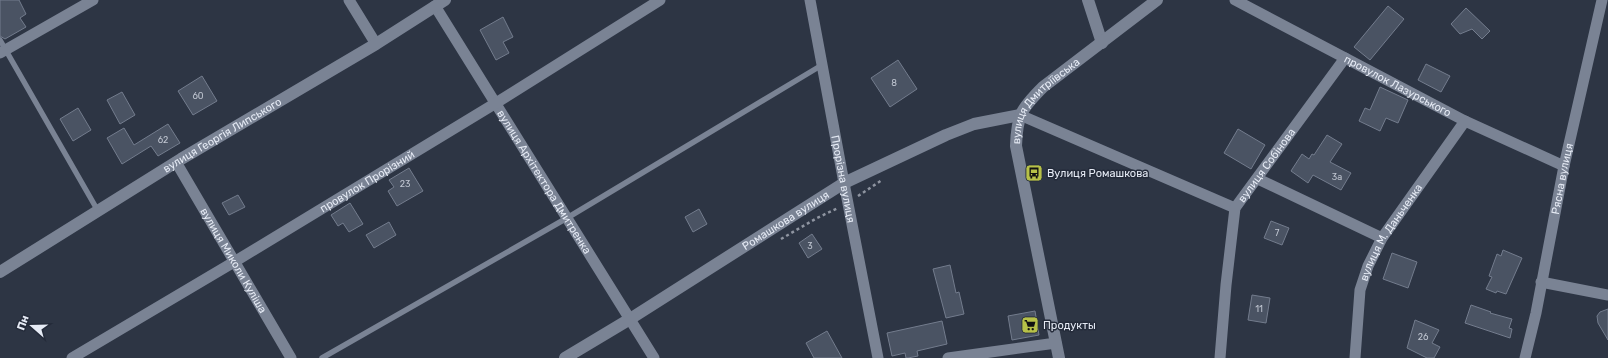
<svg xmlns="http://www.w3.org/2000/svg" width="1608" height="358" font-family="Rubik,sans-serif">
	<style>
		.building { fill: #4a5363; stroke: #737c8d }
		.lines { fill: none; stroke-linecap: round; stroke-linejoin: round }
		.path { stroke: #8f95a1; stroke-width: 2.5; stroke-dasharray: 3 3; stroke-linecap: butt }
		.lane { stroke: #7a8394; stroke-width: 5.5 }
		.street { stroke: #7a8394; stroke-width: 11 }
		.secondary { stroke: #7a8394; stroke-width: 12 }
		.labels { text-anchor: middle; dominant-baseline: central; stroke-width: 3; stroke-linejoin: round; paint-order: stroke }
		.number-label { font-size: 9px; fill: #bfc5d0 }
		.street-label { font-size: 11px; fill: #e6ebf5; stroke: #242b3a }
		.poi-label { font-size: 11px; fill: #e6ebf5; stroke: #242b3a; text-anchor: start }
	</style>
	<rect width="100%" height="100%" fill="#2d3544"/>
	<!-- building -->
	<g class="building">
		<path d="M0,0H19L26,14L20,18L26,27L5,39L0,36Z"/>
		<path d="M1388,6L1404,19L1370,60L1354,47Z"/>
		<path d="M1466,8L1490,31L1482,39L1472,29L1460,34L1451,24Z"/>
		<path d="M503,17L513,37L503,42L509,53L496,60L480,30Z"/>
		<path d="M898,60L917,89L890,107L871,78Z"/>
		<path d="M1426,64L1450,76L1441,92L1418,80Z"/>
		<path d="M202,76L217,101L193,115L178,91Z"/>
		<path d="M1380,87L1408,100L1398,123L1386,118L1380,131L1359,121L1365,108L1370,110Z"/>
		<path d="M122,92L135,115L120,124L107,100Z"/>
		<path d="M78,108L91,130L73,141L60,119Z"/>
		<path d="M168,124L180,143L158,156L151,146L122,164L107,138L124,128L134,145Z"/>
		<path d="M1238,129L1265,145L1251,169L1224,153Z"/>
		<path d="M1327,135L1342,144L1330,162L1351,173L1341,190L1313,175L1308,183L1291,171L1302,154L1309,159L1312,154L1314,155Z"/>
		<path d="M409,168L423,191L397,206L388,191L394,187L389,180Z"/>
		<path d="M238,195L245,207L229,215L222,203Z"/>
		<path d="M350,203L363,224L349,232L343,223L338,226L331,215Z"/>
		<path d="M699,209L707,224L693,232L685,217Z"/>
		<path d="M1271,221L1289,228L1282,245L1264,238Z"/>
		<path d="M389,222L396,235L374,248L366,235Z"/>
		<path d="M812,234L822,249L808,258L799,243Z"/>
		<path d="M1503,250L1522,258L1506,294L1497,291L1496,293L1486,289L1492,277L1489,276L1497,254L1501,256Z"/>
		<path d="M1392,253L1417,262L1408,288L1383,279Z"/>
		<path d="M950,265L956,293L959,292L964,314L946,318L933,269Z"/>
		<path d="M1252,295L1270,298L1266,323L1248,320Z"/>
		<path d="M1471,305L1491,312L1490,313L1512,319L1509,328L1512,329L1510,338L1465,323Z"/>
		<path d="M1608,309V340L1598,323L1597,316L1600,312Z"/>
		<path d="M1035,311L1039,335L1012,340L1008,316Z"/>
		<path d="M1415,320L1439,330L1432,343L1440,347L1434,358H1427L1407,348Z"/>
		<path d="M942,321L947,344L917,351L918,356L908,358H906L905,353L892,356L887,333Z"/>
		<path d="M827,331L842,358H814L806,343Z"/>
	</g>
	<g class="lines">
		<!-- path -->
		<g class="path">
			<path d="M858,196L882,180"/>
			<path d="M781,239L817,218L838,208"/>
		</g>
		<!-- lane -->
		<g class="lane">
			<path d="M0,40L98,211"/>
			<path d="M322,358L567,218L822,65"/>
		</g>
		<!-- street -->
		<g class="street">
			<path d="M349,0L376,44"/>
			<path id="s1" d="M810,0L844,183L878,358"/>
			<path id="s2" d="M1235,0L1465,121L1564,166"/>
			<path id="s3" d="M435,6L654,358"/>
			<path d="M0,53L93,0"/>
			<path d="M1020,115L1235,208"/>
			<path id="s4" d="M176,162L291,358"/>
			<path d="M1258,179L1382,238"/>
			<path d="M1541,282L1608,295"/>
			<path id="s5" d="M72,358L234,262L496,103L660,0"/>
			<path d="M948,358L1056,343"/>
			<path id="s6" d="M1220,358L1226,285L1235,208L1345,58"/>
			<path id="s7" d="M1355,358L1360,290L1368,266L1382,238L1465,121"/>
			<path id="s8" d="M1525,358L1536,313L1564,166L1602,0"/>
		</g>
		<!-- secondary -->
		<g class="secondary">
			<path d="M1088,0L1102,43"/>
			<path id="s9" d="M0,272L181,159L376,44L445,0"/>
			<path id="s10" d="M565,358L630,319L844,183L946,135L974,124L1020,115"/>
			<path id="s11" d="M1059,358L1016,146C1017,115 1021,109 1043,87L1157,0"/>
		</g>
	</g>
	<!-- icons -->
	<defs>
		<g id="bus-square" transform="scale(0.9)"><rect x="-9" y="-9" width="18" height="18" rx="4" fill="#b7c148" stroke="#242b3a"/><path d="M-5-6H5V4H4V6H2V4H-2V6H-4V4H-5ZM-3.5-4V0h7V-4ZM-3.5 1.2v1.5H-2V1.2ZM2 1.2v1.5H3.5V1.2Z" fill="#111"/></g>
		<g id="supermarket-square" transform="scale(0.9)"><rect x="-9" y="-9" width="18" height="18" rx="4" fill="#b7c148" stroke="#242b3a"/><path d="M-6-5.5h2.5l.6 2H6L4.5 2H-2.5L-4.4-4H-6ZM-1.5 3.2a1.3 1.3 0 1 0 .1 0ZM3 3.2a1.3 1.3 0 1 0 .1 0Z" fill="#111"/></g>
	</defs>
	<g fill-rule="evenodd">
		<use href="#bus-square" x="1034" y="173"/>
		<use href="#supermarket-square" x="1030" y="325"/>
	</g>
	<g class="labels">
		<!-- number labels -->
		<g class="number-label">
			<text x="894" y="83">8</text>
			<text x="198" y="96">60</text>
			<text x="163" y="140">62</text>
			<text x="1337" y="177">3а</text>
			<text x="405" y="184">23</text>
			<text x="1277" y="233">7</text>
			<text x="810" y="246">3</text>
			<text x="1259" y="309">11</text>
			<text x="1423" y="337">26</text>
		</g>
		<!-- street labels -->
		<g class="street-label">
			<text stroke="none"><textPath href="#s2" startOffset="184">провулок Лазурського</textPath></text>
			<text stroke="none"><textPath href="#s11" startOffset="273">вулиця Дмитріївська</textPath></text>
			<text stroke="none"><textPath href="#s9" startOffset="261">вулиця Георгія Липського</textPath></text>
			<text stroke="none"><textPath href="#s6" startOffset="204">вулиця Собінова</textPath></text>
			<text stroke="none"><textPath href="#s1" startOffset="182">Прорізна вулиця</textPath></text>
			<text stroke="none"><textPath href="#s8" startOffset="183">Рясна вулиця</textPath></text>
			<text stroke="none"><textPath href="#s5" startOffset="344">провулок Прорізний</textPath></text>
			<text stroke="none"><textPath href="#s3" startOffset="207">вулиця Архітектора Дмитренка</textPath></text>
			<text stroke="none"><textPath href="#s10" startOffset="260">Ромашкова вулиця</textPath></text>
			<text stroke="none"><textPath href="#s7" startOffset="134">вулиця М. Даньченка</textPath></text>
			<text stroke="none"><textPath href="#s4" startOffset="114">вулиця Миколи Куліша</textPath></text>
		</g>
		<!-- poi labels -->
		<g class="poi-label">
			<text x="1047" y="173">Вулиця Ромашкова</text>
			<text x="1043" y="325">Продукты</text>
		</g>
	</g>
	<!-- north arrow -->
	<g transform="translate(32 326) rotate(290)" stroke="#242b3a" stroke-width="3" paint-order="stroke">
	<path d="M0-3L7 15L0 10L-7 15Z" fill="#e6ebf5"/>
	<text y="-6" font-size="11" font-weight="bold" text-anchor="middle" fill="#e6ebf5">Пн</text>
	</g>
</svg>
